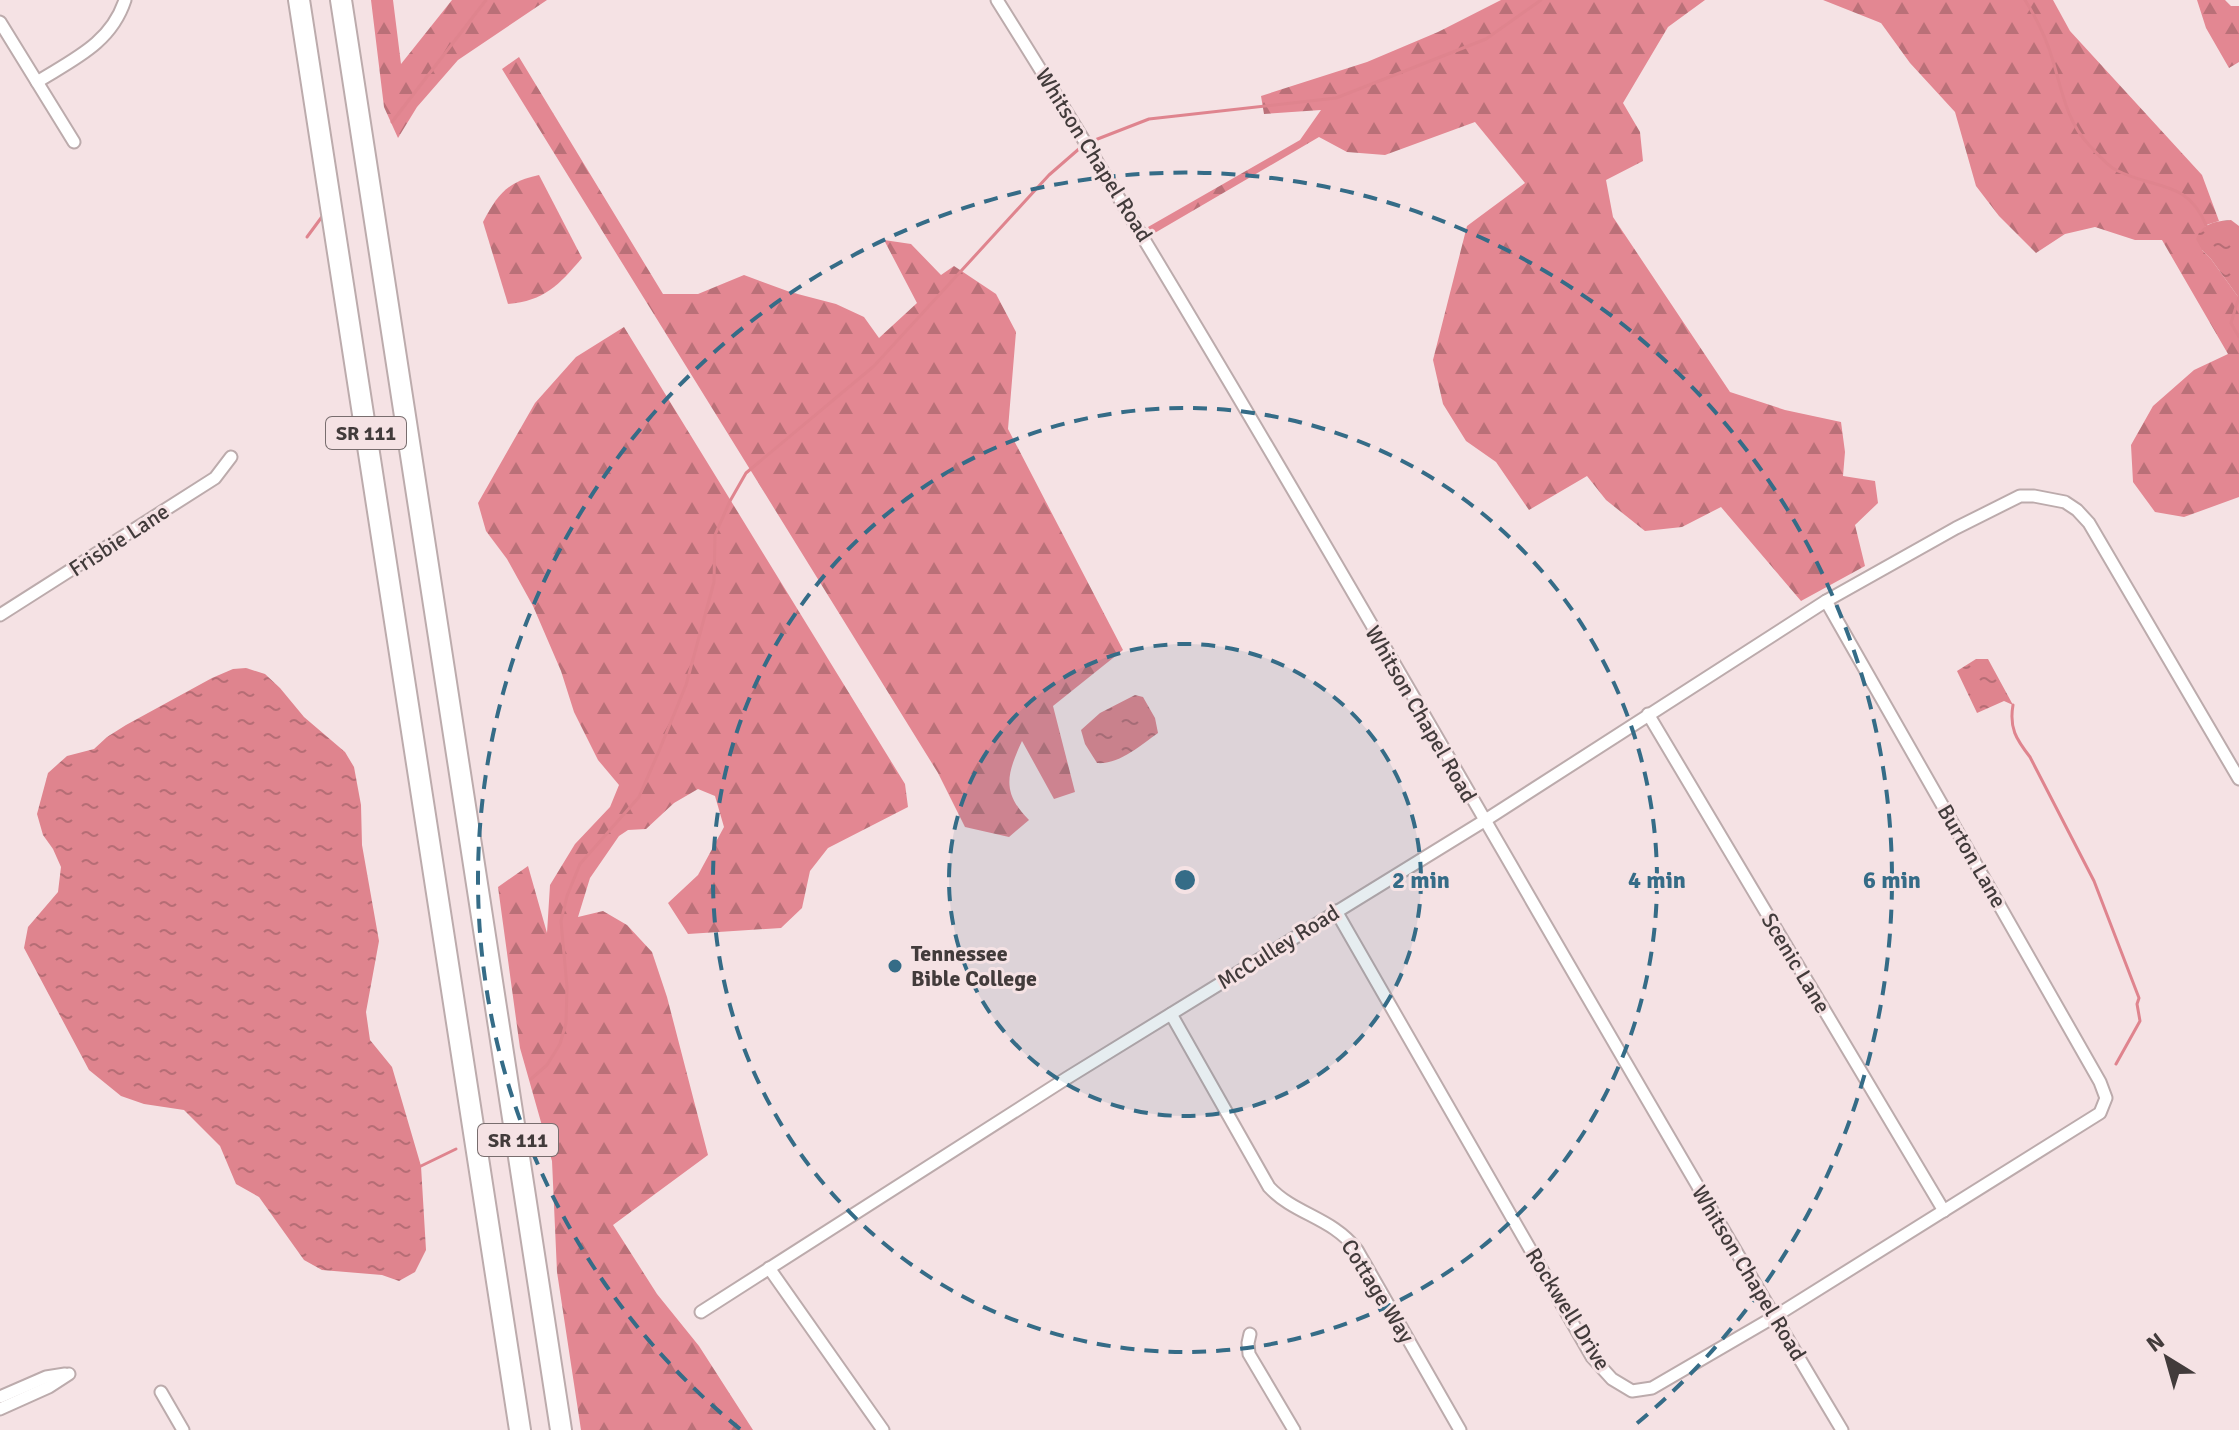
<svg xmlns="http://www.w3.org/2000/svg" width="2239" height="1430" font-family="Signika,sans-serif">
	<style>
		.forest { fill: url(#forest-firs) }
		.water { fill: url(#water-ripples) }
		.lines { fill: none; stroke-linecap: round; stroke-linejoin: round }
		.stream { stroke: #df848e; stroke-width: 3 }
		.street-casing { stroke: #bcabac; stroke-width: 15 }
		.highway-casing { stroke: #bcabac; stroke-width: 24 }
		.street { stroke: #fff; stroke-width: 11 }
		.highway { stroke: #fff; stroke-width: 20 }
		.ring { fill: none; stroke: #356c87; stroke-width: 4; stroke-dasharray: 14 10 }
		.poi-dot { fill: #356c87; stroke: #f5e2e4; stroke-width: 3 }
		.labels { text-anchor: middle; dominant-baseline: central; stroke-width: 6; stroke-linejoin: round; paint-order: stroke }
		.shield { fill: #f5e2e4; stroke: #786d6e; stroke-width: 2 }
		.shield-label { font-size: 20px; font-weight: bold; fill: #423b3b }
		.street-label { font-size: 22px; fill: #423b3b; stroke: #f5e2e4 }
		.poi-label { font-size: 22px; font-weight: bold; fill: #423b3b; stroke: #f5e2e4; text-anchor: start }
		.centre { fill: #356c87; stroke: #f5e2e4; stroke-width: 4 }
		.ring-label { font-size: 24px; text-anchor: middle; font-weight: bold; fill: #356c87; stroke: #f5e2e4; stroke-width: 6; stroke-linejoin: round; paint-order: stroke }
	</style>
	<defs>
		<pattern id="forest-firs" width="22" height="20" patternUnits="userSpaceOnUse" patternTransform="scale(2)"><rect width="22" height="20" fill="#e38792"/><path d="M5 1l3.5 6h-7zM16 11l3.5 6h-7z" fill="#ba7078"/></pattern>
		<pattern id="water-ripples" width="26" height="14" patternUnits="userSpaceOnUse" patternTransform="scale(2)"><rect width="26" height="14" fill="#df848e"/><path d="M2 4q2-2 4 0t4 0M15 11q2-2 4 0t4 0" fill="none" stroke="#b66d75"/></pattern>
	</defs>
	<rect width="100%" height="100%" fill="#f5e2e4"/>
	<!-- forest -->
	<g class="forest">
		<path d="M371,0H393L401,64L452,0H547L458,60L417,107L398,138L384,107Z"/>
		<path d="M1501,0H1705L1668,27L1623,103L1640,132L1643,161L1606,180L1613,217L1730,392L1785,410L1841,422L1845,452L1843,476L1875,481L1878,503L1855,525L1865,566L1801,601L1721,507L1682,527L1645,531L1606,500L1587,476L1529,510L1496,462L1466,441L1443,404L1433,360L1467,226L1525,183L1475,122L1385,155L1347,152L1319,137L1153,234L1148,227L1300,140L1321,110L1264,114L1261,96L1367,62L1438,32Z"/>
		<path d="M1823,0H2053L2070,31L2202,175L2219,221L2206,225L2202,250L2211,259L2239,298V497L2184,517L2155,512L2133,482L2131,445L2153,406L2194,370L2228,354L2162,240H2135L2095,227L2065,234L2036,253L1999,216L1976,186L1955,112L1910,63L1881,23Z"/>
		<path d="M2197,0H2225L2231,6H2239V62L2229,68L2206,28Z"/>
		<path d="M519,57L663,294H698L744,275L790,292L836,304L864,317L879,338L917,303L884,240L911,244L941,275L954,266L996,294L1016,332L1008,429L1123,650L1053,706L1075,792L1054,799L1022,741C1007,774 1001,792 1029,820L1009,837L965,827L938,773L502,69Z"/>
		<path d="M539,175L582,258C559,285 544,301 508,304L483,222C498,194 507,182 539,175Z"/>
		<path d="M624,327L905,784L908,807L828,848L810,871L802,908L781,928L688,934L668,903L698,875L724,827L715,796L698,789L674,803L646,829L628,830L619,836L590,878L578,917L603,911L627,925L652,952L667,997L708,1155L613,1225L657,1294L699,1346L753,1430H581L557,1272L552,1161L520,1048L498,887L528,866L547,933L550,885L575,844L610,807L619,785L598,760L574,712L561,671L533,606L507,559L486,531L478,503L535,403L576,357Z"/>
	</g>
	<!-- water -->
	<g class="water">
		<path d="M2231,220L2239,226V298L2211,259L2202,250L2196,239C2202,223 2216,221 2231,220Z"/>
		<path d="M1976,659H1988L2013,705L2004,701L1977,713L1957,671Z"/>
		<path d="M246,668L265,674L280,688L304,717L345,752L354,767L361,805L362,845L379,941L366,1012L370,1040L392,1067L421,1166L426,1250L415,1272L399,1281L382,1275L322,1270L304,1260L259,1197L236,1184L220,1146L184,1110L144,1104L121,1096L89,1070L24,948L28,927L58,892L61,867L53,849L43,835L37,814L48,773L67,756L94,749L107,737L126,725L212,678L233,669Z"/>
		<path d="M1135,695L1143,697L1155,718L1158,733C1141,745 1119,765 1097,763L1085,744L1081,730L1100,713Z"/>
	</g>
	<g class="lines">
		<!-- stream -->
		<g class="stream">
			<path d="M2025,0C2037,19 2047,40 2053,61C2062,91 2067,122 2089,145C2097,153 2106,165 2116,170C2155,190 2187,179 2206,225"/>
			<path d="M392,122L486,0"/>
			<path d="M1095,140L1149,119L1336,98L1486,39L1541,0"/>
			<path d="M307,237L324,214"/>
			<path d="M2239,297L2231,323L2239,337"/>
			<path d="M2013,705C2009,728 2016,739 2030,757L2094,881L2139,998L2137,1004L2140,1021L2116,1064"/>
			<path d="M531,1079L547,1065L560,1044L566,1023L567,987L561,921L567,896L580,864L639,797L659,751L686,685L714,582L715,535L730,501L746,473L874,366L1049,175L1080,148"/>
			<path d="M421,1166L456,1149"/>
		</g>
		<!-- street casing -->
		<g class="street-casing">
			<g id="street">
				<path d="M997,0C1291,469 1557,955 1842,1430"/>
				<path d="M0,22L74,142"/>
				<path d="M37,82C74,59 111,43 125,0"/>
				<path d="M0,615L215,478L231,457"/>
				<path d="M1648,714L1944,1211"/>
				<path d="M1336,911L1592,1357L1612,1379L1632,1391L1652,1388L1774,1317L2100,1113L2106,1098L2100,1082L1826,601"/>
				<path d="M1171,1014L1269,1187C1295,1215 1332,1217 1357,1250L1460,1430"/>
				<path d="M769,1268L883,1430"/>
				<path d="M701,1312L1067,1078L1484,821L1826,601L1956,528L2020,496H2034L2065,502L2077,510L2089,523L2239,779"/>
				<path d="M1250,1334L1248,1343L1249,1354L1294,1430"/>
				<path d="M161,1392L183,1430"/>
				<path d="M0,1397L46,1377L65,1374"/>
				<path d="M0,1409L49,1387L69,1374"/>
			</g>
		</g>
		<!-- highway casing -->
		<g class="highway-casing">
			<g id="highway">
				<path d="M299,0L520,1430"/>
				<path d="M341,0L561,1430"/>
			</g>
		</g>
		<!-- street -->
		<use href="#street" class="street"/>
		<!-- highway -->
		<use href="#highway" class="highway"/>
	</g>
	<!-- distance rings -->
	<circle cx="1185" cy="880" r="236" fill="#356c87" fill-opacity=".12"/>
	<g class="ring">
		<circle cx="1185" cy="880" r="236"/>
		<circle cx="1185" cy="880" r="472"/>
		<path d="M740 1429A707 707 0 1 1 1630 1429"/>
	</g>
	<!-- markers -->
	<circle class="poi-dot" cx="895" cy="966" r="8"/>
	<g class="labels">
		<!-- shield labels -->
		<g class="shield">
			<rect x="326" y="417" width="80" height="32" rx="6"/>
			<rect x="478" y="1124" width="80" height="32" rx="6"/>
		</g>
		<g class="shield-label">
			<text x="366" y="433">SR 111</text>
			<text x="518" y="1140">SR 111</text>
		</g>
		<!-- street labels -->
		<g class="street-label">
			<text transform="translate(1094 155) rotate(58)">Whitson Chapel Road</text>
			<text transform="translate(119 540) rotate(-33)">Frisbie Lane</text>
			<text transform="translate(1421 714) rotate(60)">Whitson Chapel Road</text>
			<text transform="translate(1972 856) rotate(60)">Burton Lane</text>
			<text transform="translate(1278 947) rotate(-32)">McCulley Road</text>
			<text transform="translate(1796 963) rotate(59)">Scenic Lane</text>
			<text transform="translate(1749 1273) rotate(59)">Whitson Chapel Road</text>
			<text transform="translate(1378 1291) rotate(58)">Cottage Way</text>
			<text transform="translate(1568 1309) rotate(58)">Rockwell Drive</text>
		</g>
		<!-- poi labels -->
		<g class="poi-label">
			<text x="911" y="953">Tennessee<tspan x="911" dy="25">Bible College</tspan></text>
		</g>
	</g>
	<circle cx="1185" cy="880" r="12" class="centre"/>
	<g class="ring-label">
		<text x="1421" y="888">2 min</text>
		<text x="1657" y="888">4 min</text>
		<text x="1892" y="888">6 min</text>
	</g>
	<!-- north arrow -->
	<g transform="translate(2167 1358) rotate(323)" stroke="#f5e2e4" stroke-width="6" paint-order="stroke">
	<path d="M0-6L14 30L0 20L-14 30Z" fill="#423b3b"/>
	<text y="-12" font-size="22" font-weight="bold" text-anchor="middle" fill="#423b3b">N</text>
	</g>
</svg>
